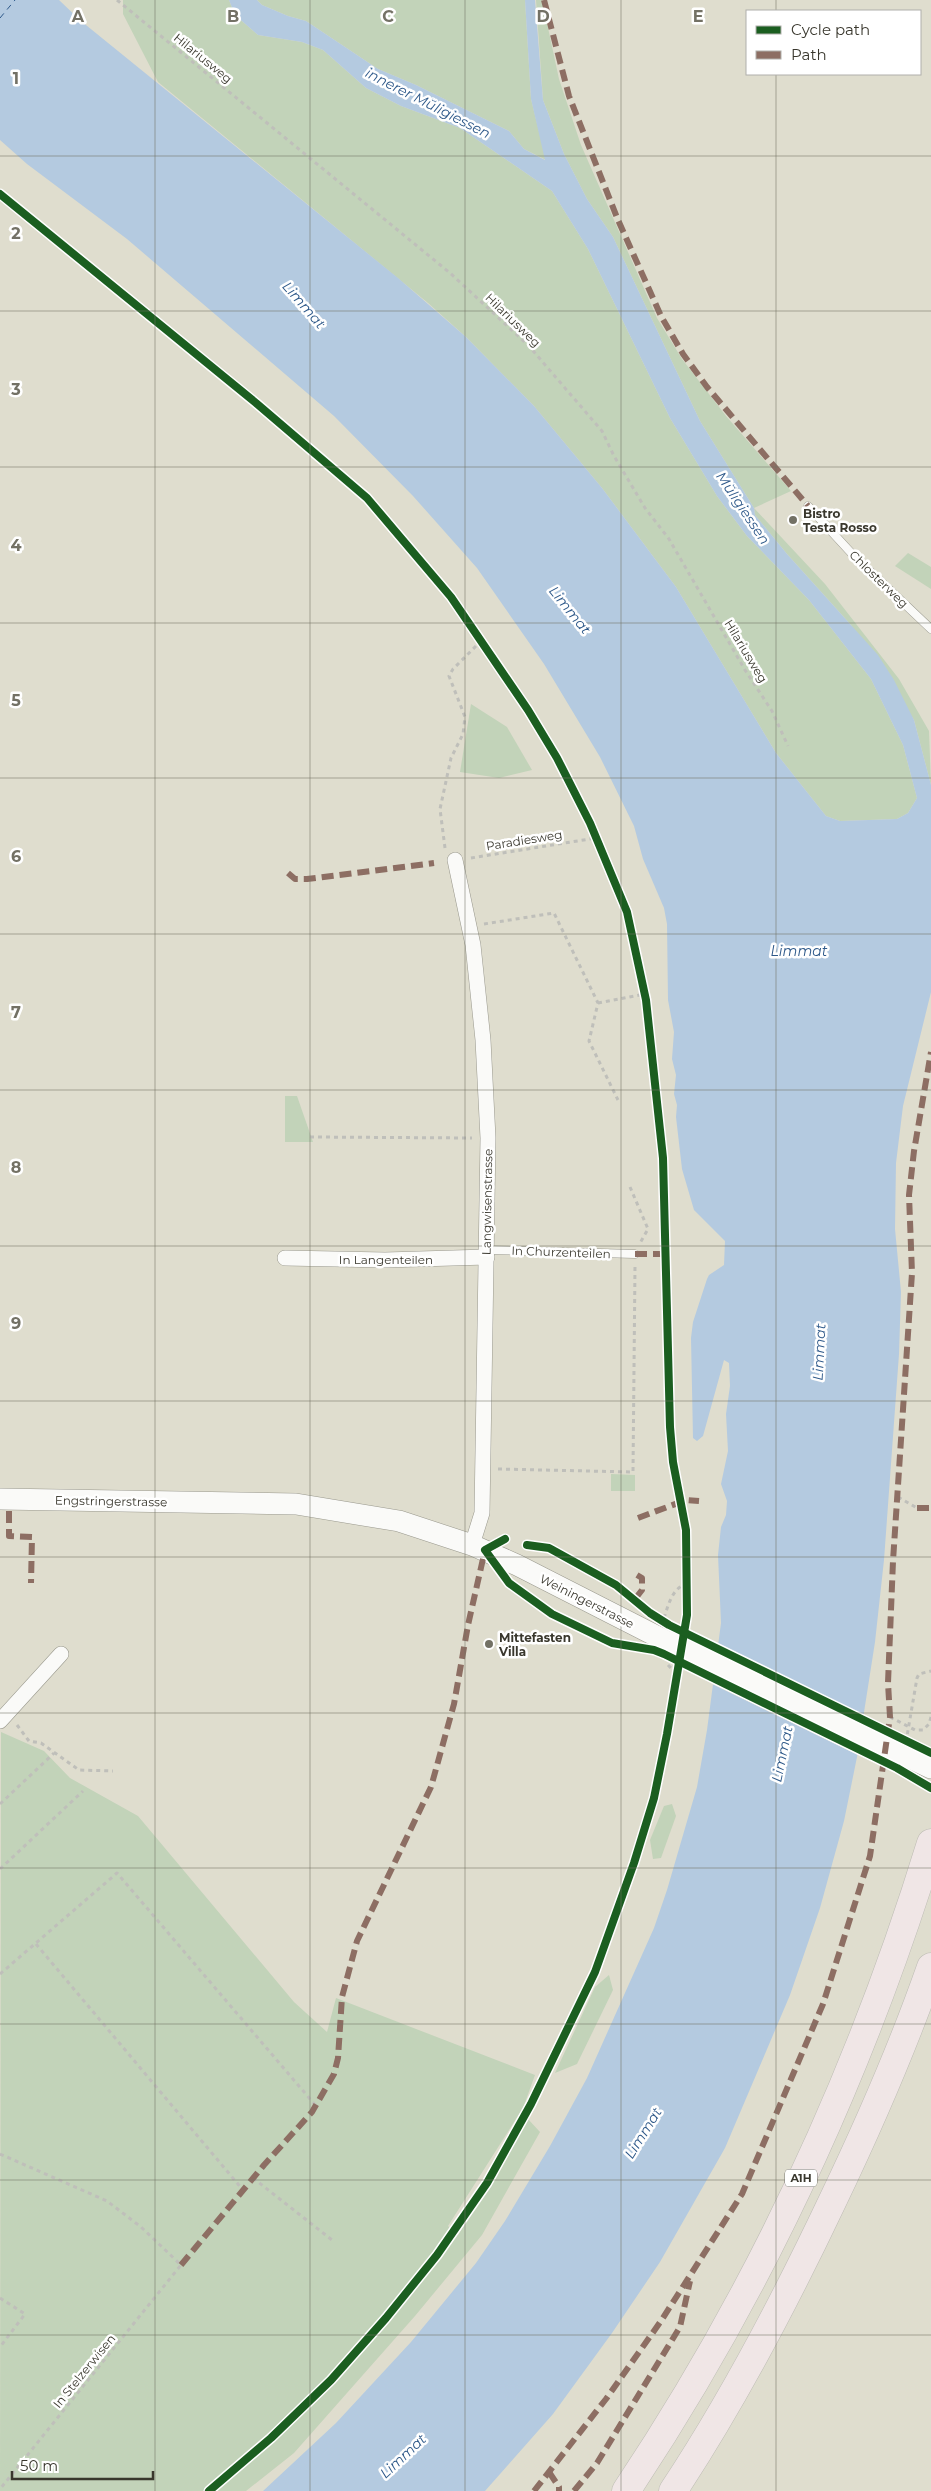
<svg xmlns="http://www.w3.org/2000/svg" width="931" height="2491" font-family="Montserrat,sans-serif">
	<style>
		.green { fill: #c2d3b9 }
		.water { fill: #b4cae0 }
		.pier { fill: #dfddce }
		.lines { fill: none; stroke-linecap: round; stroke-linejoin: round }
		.ferry { stroke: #2d5889; stroke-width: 1; stroke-dasharray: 6 5; stroke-linecap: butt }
		.service-casing { stroke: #99988d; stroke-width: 9 }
		.minor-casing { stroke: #99988d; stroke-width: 16 }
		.secondary-casing { stroke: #99988d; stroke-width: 22 }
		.motorway-casing { stroke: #bdbcb4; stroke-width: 29 }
		.path { stroke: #bfbfba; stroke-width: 3; stroke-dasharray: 4 4; stroke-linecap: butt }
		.service { stroke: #fafaf8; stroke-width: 8 }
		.minor { stroke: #fafaf8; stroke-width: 15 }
		.secondary { stroke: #fafaf8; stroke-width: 21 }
		.motorway { stroke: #f0e6e6; stroke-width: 28 }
		.path-bridge { stroke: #bfbfba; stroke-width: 3; stroke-dasharray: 4 4; stroke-linecap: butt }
		.quiet { stroke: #8d6e63; stroke-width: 6; stroke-dasharray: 12 6; stroke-linecap: butt }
		.cycleway-casing { stroke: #fff; stroke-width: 11 }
		.cycleway { stroke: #1b5e20; stroke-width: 8 }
		.grid { fill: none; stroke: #737165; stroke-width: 1; stroke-opacity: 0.55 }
		.poi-dot { fill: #737165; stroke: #fff; stroke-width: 2 }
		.labels { text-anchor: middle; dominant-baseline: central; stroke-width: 5; stroke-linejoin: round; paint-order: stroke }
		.shield { fill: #fff; stroke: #74736c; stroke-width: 1 }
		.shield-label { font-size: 11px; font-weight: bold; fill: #39372d }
		.street-label { font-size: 12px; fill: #39372d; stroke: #fff }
		.poi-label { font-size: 12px; font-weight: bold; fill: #39372d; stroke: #fff; text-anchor: start }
		.water-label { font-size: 14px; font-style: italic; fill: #2d5889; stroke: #fff }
		.grid-label { font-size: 16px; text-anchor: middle; font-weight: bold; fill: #737165; stroke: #fff; stroke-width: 5; stroke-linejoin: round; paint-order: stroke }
	</style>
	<rect width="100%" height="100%" fill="#dfddce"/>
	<!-- green -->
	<g class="green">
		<path d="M123,0H229L235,15L258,35L302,42L323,50L366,88L401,106L460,128L552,191L588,249L670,418L717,496L747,536L809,600L871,679L903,745L917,798L908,813L897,819L840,821L826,816L776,753L676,587L602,488L534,406L466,337L428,303L158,82L123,14Z"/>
		<path d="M257,0H525L531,99L546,160L524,149L509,131L416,85L378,69L306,21L288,16L262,5Z"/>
		<path d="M536,0H542L559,79L581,145L657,318L682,359L726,416L791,491L754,508L825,584L899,679L929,731L931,785L914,720L851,625L787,554L755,515L754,508L700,421L613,237L587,199L564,154L543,100Z"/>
		<path d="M908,553L931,567V589L895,566Z"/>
		<path d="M471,704L507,727L532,770L499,778L460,772Z"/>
		<path d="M285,1096H297L313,1142H285Z"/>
		<path d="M611,1474L635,1475V1491H611Z"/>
		<path d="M1,1732L44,1751L70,1778L138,1816L294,2002L327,2032L336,1998L535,2075L523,2108L448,2226L458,2235L528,2119L540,2132L482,2235L415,2316L294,2453L246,2491H0Z"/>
		<path d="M672,1804L676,1816L661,1858L653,1859L650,1840L664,1806Z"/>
		<path d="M609,1975L613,1990L577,2064L555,2073L595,1987Z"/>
	</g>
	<!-- water -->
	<path class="water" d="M0,0H59L81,21L398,278L466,337L534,406L602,488L676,587L776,753L826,816L840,821L897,819L908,813L917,798L903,745L871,679L809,600L747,536L717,496L670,418L588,249L552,191L460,128L401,106L366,88L323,50L302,42L258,35L235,15L229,0H257L262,5L288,16L306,21L378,69L416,85L509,131L524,149L545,160L531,99L525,0H535L543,100L564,154L587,199L613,237L700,421L754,508L755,515L787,554L878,655L894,680L914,720L931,785V992L903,1106L896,1163L895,1229L901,1292L899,1354L884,1560L875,1642L857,1757L844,1821L820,1908L790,1995L725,2148L660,2262L612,2333L553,2414L485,2491H263L336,2423L411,2342L476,2263L505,2221L550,2146L587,2078L654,1928L667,1890L697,1787L707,1730L721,1623L718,1555L721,1527L726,1515L727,1501L721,1484L728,1451L726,1414L730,1386L729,1363L724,1360L703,1436L697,1441L693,1438L691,1338L693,1322L707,1279L709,1275L724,1265L725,1241L694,1210L682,1169L676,1117L677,1105L674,1094L676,1075L672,1059L674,1032L668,1000L667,924L664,908L643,859L634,826L600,757L544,664L477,568L413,496L334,416L127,239L27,164L0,140Z"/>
	<!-- pier -->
	<path class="pier" d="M715,1642L865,1716L860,1756L710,1683Z"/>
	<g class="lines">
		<!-- ferry -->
		<path class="ferry" d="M0,18L15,0"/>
		<!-- service casing -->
		<g class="service-casing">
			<g id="service">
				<path d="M808,506L854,556L931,629"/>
				<path d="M487,1250L635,1254"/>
			</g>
		</g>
		<!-- minor casing -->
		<g class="minor-casing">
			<g id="minor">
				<path d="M455,860L473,945L483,1040L488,1138L482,1513L472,1545"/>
				<path d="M285,1258L385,1260L487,1257"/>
				<path d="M0,1721L61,1654"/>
			</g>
		</g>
		<!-- secondary casing -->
		<g class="secondary-casing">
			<path id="secondary" d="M0,1499L296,1504L399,1521L472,1545L517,1565L666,1641L931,1768"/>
		</g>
		<!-- motorway casing -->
		<g class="motorway-casing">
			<g id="motorway">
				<path d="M626,2491C759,2292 861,2071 931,1843"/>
				<path d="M673,2491C734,2399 785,2301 832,2202C869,2125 903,2047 931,1967"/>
			</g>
		</g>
		<!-- path -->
		<g class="path">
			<path d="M117,0L450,273L528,345L602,431L614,456L645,508L669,539L745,670L772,711L788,746"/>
			<path d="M445,848L440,809L451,758L463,734L465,717L449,676L453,669L481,641"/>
			<path d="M471,858L596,838"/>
			<path d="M484,924L554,913L598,1003L589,1041L618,1100"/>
			<path d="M598,1003L645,994"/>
			<path d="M310,1137L472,1138"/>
			<path d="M630,1187L648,1229L640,1243"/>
			<path d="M498,1469L633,1472L635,1266"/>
			<path d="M898,1497L917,1508"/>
			<path d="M664,1618C669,1603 672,1589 687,1583"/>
			<path d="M668,1665L677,1674"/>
			<path d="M890,1717L915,1730H923L929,1724L931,1717"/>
			<path d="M17,1725L29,1741L41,1743L79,1770L113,1771"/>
			<path d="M0,1804L54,1753"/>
			<path d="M0,1869L83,1791"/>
			<path d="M36,1944L243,2190"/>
			<path d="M0,1974L117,1873L316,2106"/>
			<path d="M0,2154L107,2201L141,2227L181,2265L0,2489"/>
			<path d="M253,2178L332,2240"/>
			<path d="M0,2298L25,2314L0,2347"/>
		</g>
		<!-- service -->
		<use href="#service" class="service"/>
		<!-- minor -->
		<use href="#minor" class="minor"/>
		<!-- secondary -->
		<use href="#secondary" class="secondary"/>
		<!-- motorway -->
		<use href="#motorway" class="motorway"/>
		<!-- path-bridge -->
		<path class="path-bridge" d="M906,1742L917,1678L919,1674L931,1671"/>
		<!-- quiet -->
		<g class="quiet">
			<path d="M544,0L569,96L618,220L661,316L683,354L707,387L808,506"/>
			<path d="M288,873L295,879H307L434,863"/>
			<path d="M635,1254H667"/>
			<path d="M917,1508H931"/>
			<path d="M9,1511V1536L32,1537L31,1583"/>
			<path d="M638,1518L686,1500L699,1501"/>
			<path d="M635,1599L642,1590V1578L637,1575"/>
			<path d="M181,2265L264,2165L312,2112L334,2074L338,2058L342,1997L357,1941L431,1787L454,1704L468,1625L485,1550"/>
			<path d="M549,2472L559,2487V2491"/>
			<path d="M534,2491L606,2399L661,2321L742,2194L823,2004L870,1856L890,1717L888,1683L893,1561L912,1273L909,1195L914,1151L931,1052"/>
			<path d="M574,2491L597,2463L680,2327L690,2281"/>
		</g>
		<!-- cycleway casing -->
		<g class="cycleway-casing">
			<g id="cycleway">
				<path d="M0,194L256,403L367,498L451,597L528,710L557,758L590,823L627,912L646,1000L663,1158L670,1427L673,1462L686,1530L687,1615L667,1734L654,1798L634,1863L595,1972L531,2104L487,2183L437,2255L386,2318L331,2380L271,2438L209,2491"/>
				<path d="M505,1539L485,1550L509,1583L552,1614L612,1643L654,1650L664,1654L897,1768L931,1788"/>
				<path d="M527,1545L549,1548L616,1585L650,1613L669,1625L931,1753"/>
			</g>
		</g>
		<!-- cycleway -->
		<use href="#cycleway" class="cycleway"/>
	</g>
	<!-- grid -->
	<path class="grid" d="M155,0V2491M310,0V2491M465,0V2491M621,0V2491M776,0V11M776,74V2491M0,156H931M0,311H931M0,467H931M0,623H931M0,778H931M0,934H931M0,1090H931M0,1246H931M0,1401H931M0,1557H931M0,1713H931M0,1868H931M0,2024H931M0,2180H931M0,2335H931"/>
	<!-- markers -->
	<g class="poi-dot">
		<circle cx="793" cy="520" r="5"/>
		<circle cx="489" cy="1644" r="5"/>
	</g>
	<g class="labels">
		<!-- shield labels -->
		<rect class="shield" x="785" y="2169.5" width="32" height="17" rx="4"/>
		<g class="shield-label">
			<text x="801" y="2178">A1H</text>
		</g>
		<!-- street labels -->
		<g class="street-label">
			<text transform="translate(203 58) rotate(39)">Hilariusweg</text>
			<text transform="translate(513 320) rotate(44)">Hilariusweg</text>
			<text transform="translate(879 579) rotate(44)">Chlosterweg</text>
			<text transform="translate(746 651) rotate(59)">Hilariusweg</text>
			<text transform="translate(524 840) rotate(-9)">Paradiesweg</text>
			<text transform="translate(487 1202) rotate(-89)">Langwisenstrasse</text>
			<text transform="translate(561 1252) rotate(2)">In Churzenteilen</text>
			<text x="386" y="1259">In Langenteilen</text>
			<text transform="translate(111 1501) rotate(1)">Engstringerstrasse</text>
			<text transform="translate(587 1601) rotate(27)">Weiningerstrasse</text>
			<text transform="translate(84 2371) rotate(-51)">In Stelzerwisen</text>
		</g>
		<!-- poi labels -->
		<g class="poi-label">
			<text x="803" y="513">Bistro<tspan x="803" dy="14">Testa Rosso</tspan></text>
			<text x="499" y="1637">Mittefasten<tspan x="499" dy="14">Villa</tspan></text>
		</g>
		<!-- water labels -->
		<g class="water-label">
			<text transform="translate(428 103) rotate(27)">innerer Müligiessen</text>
			<text transform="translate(304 305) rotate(49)">Limmat</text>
			<text transform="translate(743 508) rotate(56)">Müligiessen</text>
			<text transform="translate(570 610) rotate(51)">Limmat</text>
			<text x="799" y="951">Limmat</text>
			<text transform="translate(819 1352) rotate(-87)">Limmat</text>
			<text transform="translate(782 1754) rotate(-78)">Limmat</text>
			<text transform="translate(643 2133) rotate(-58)">Limmat</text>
			<text transform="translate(403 2456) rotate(-43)">Limmat</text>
		</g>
	</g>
	<g class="grid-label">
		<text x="78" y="22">A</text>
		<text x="233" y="22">B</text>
		<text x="388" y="22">C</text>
		<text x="543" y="22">D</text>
		<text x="698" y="22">E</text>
		<text x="16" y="84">1</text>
		<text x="16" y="239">2</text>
		<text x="16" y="395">3</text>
		<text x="16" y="551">4</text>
		<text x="16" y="706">5</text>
		<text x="16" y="862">6</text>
		<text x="16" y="1018">7</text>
		<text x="16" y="1173">8</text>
		<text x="16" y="1329">9</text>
	</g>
	<!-- legend -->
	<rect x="746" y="10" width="175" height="65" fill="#ffffff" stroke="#b0afab"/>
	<rect x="756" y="26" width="25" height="8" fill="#1b5e20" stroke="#b0afab"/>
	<text x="791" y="35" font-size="15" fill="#39372d">Cycle path</text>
	<rect x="756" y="51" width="25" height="8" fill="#8d6e63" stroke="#b0afab"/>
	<text x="791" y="60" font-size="15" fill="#39372d">Path</text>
	<!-- scale -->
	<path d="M12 2471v8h141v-8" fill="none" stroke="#39372d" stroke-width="2.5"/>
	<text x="20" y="2471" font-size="15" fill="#39372d" stroke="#ffffff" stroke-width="4" paint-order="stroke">50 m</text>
</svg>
